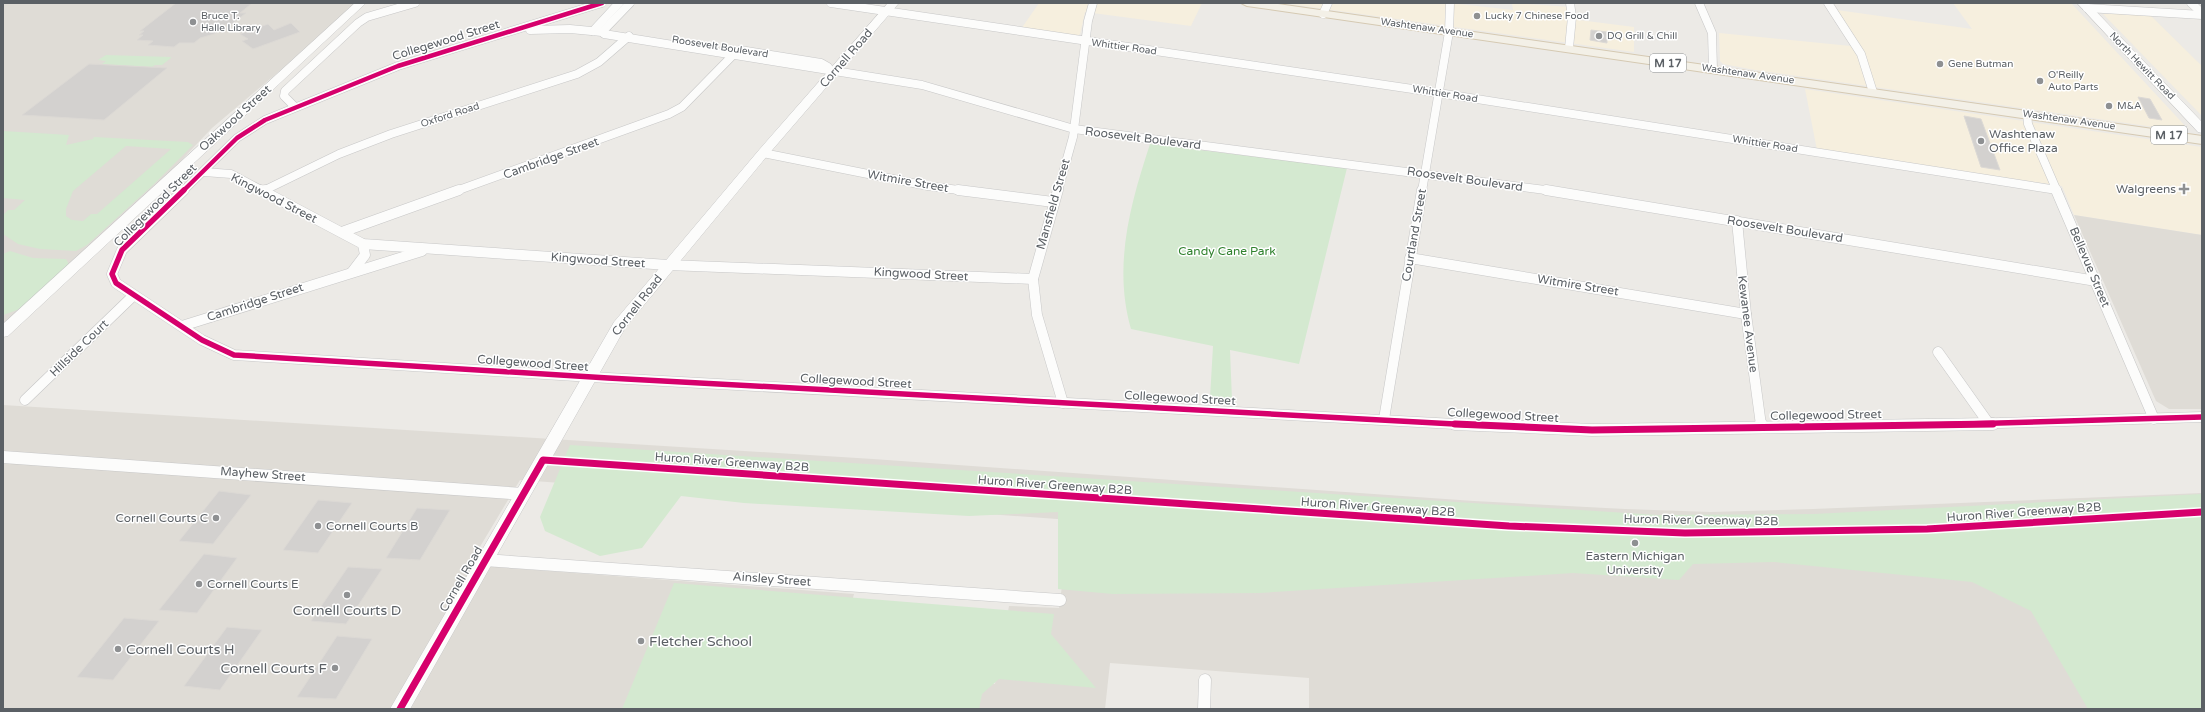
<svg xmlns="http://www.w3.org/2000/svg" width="2205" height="712" font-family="'Varela Round',sans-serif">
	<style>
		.commercial { fill: #f6efde }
		.education { fill: #dfdcd6; fill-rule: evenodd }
		.green { fill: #d4e9d0; fill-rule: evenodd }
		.building { fill: #d3d1cf; stroke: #dcd9d5 }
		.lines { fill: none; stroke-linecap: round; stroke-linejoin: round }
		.street-far2-casing { stroke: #c7c7c7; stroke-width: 9 }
		.street-far1-casing { stroke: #c7c7c7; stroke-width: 11 }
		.street-casing { stroke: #c7c7c7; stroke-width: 13 }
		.secondary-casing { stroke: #c8c8c8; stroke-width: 1 }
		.primary-casing { stroke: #d5c9b2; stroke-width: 2 }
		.street-far2 { stroke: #fcfcfb; stroke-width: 8 }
		.street-far1 { stroke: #fcfcfb; stroke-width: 10 }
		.street { stroke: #fcfcfb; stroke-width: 12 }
		.secondary { fill: #fcfcfb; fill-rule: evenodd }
		.primary { fill: #f3f0e7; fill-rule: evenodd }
		.cycleway-far2-casing { stroke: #fff; stroke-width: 6 }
		.cycleway-far1-casing { stroke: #fff; stroke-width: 8 }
		.cycleway-casing { stroke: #fff; stroke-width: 10 }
		.cycleway-far2 { stroke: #d6006c; stroke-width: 4.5 }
		.cycleway-far1 { stroke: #d6006c; stroke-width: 5.5 }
		.cycleway { stroke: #d6006c; stroke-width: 7 }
		.poi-dot { fill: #8e9092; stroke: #fff; stroke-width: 1.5 }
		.labels { text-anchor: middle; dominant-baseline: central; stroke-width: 3; stroke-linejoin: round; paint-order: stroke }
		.far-poi-label { font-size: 10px; fill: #5b6065; stroke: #fff; text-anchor: start }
		.far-street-label { font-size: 10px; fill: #5b6065; stroke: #fff }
		.shield { fill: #fff; stroke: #8c9093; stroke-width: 1 }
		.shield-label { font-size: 11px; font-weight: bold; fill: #5b6065 }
		.street-label { font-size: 12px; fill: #5b6065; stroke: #fff }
		.poi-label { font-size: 12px; fill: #5b6065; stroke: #fff; text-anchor: start }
		.park-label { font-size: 12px; fill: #30822e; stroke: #fff }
		.near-poi-label { font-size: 14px; fill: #5b6065; stroke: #fff; text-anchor: start }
	</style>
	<rect width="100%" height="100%" fill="#eceae6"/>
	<!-- commercial -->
	<g class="commercial">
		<path d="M1039,3H1202L1191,26L1085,12L1080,34L1077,36L1021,29Z"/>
		<path d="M1282,3H1450L1513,10L1512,3L1570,7L1571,19L1634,27V52Z"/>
		<path d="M1953,3H2071L2188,129L2182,131L1755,70L1723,64L1720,61L1719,33L1861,47L1837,10L1972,29Z"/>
		<path d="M2103,14H2149L2202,66V116Z"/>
		<path d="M1805,89L2202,147V235L2074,215L2062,186L1817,150Z"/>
	</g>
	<!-- education -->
	<g class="education">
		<path d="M3,3H355L283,68L212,128L157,186L3,326Z"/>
		<path d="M2074,215L2202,235V409H2169L2156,401Z"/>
		<path d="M3,405L873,459L1474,501L1625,509L1711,512L1813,509L2202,493V709H1309V678L1110,663L1105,709H3ZM520,480L1071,520L1059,608L1009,606L995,684L833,672L854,594L469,565Z"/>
	</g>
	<!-- green -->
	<g class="green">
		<path d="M106,55L171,57V58L162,65H155L152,67L102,64L106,61L98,60Z"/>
		<path d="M3,131L69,135L66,145L93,139L94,137L188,142L193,145L153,185L87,245L76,251L40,249L18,244L3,234V215L8,210H14L25,200L3,198ZM126,146L171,149L97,214H91L83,221L72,220L66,216V209L73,191Z"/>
		<path d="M1150,144L1347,168L1299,364L1230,350L1232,400L1210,398L1213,346L1131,329C1113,266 1130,205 1150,144Z"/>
		<path d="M10,251L33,258L66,259L70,266L23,308L3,315V254Z"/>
		<path d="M570,445L1658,515L1814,514L2202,494V709H2088L2031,611L1972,582L1774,562L1693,564L1679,580L1573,573L1260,593L1113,594L1058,589V512L969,516L744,503L681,496L642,548L600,556L545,531L540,517Z"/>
		<path d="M674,583L1054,614L1051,634L1096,688L999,679L982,694L979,709H622Z"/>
	</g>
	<!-- building -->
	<g class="building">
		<path d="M176,3H239L251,4L240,13H246L229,26L226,24L214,34L200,38L194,43H179L174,47L148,45L153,41L137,40L143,35H139L144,31H140Z"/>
		<path d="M291,23L300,32L253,49L242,41L248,39L240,34L268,24L274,30Z"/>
		<path d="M1591,30L1607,32V43L1590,40Z"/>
		<path d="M89,64L167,68L104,120L22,115Z"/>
		<path d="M2138,97L2150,99L2162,120L2149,118Z"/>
		<path d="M1964,116L1981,119L2000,170L1981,167Z"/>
		<path d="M219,491L251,495L213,544L179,541Z"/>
		<path d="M318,500L352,503L318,553L283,550Z"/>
		<path d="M417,508L450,510L420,560L386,558Z"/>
		<path d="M204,554L237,558L197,613L159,610Z"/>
		<path d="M348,567L382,569L346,624L311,621Z"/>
		<path d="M124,618L159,621L113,680L77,677Z"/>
		<path d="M227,627L262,630L220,690L184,686Z"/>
		<path d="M337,636L372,639L336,699L297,697Z"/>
	</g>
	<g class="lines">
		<!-- street-far2 casing -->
		<g class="street-far2-casing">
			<g id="street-far2">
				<path d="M831,3L1426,91L2057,190"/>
				<path d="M1699,3L1712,33L1713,69"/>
				<path d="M1828,3L1861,54L1873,92"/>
				<path d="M2191,3L2202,13"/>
				<path d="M2087,8L2202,15"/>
				<path d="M1323,14L1328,3"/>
				<path d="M530,30L570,29L602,32L604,34L922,85L1074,129L1553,191"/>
				<path d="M593,31L619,3"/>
				<path d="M602,32L630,3"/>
				<path d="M1569,48L1572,17L1570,3"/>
				<path d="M740,50L821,63L828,67"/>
				<path d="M295,107L284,96L285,91L358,23L367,17L415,3"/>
				<path d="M2027,114L2028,124L2057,191"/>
				<path d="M763,153L928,186L966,191"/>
				<path d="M204,172L231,174L263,191"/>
				<path d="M183,191L237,138L265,120L398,66L602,3"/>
				<path d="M263,191L339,154L391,134L577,74L599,62L629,36"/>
				<path d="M456,191L669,114L682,107L735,53"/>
				<path d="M1058,191L1073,137L1088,21L1093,3"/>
				<path d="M1422,191L1449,32L1450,3"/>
			</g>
		</g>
		<!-- street-far1 casing -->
		<g class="street-far1-casing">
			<g id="street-far1">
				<path d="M184,190L122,250L112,274L116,283L202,340L234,355L608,378L1473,425"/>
				<path d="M261,190L363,244L668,265L1033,279"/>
				<path d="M958,190L1053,202"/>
				<path d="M1058,190L1033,279L1037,315L1063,403"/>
				<path d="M1546,190L2096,281"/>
				<path d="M2056,190L2154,419"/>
				<path d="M263,191L265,190"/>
				<path d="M1737,221L1746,314L1761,425"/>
				<path d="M342,232L459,190"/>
				<path d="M1410,258L1746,314"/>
				<path d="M352,272L365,255L363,244"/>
				<path d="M182,326L422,251"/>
				<path d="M1938,352L1989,424"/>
				<path d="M25,400L133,296"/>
				<path d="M1384,419L1422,190"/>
				<path d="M1931,425L2202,417"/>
			</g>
		</g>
		<!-- street casing -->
		<g class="street-casing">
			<g id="street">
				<path d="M1455,424L1592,430L1993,424"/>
				<path d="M1761,424V426"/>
				<path d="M3,457L523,494"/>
				<path d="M484,560L1060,600"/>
				<path d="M1204,709L1205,680"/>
			</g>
		</g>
		<!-- secondary casing -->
		<g class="secondary-casing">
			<g id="secondary">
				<path d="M355,3H366L8,336L3,337V324Z"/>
				<path d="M888,3H899L767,156L625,328L410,709H390L614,322L759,150Z"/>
				<path d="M2077,3H2088L2202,122V133L2198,132Z"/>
			</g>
		</g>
		<!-- primary casing -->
		<g class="primary-casing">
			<path id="primary" d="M1241,3H1271L2202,136V144L1247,6Z"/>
		</g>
		<!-- street-far2 -->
		<use href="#street-far2" class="street-far2"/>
		<!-- street-far1 -->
		<use href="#street-far1" class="street-far1"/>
		<!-- street -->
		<use href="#street" class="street"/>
		<!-- secondary -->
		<use href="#secondary" class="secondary"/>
		<!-- primary -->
		<use href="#primary" class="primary"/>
		<!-- cycleway-far2 casing -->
		<g class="cycleway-far2-casing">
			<path id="cycleway-far2" d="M183,191L237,138L265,120L398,66L602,3"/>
		</g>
		<!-- cycleway-far1 casing -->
		<g class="cycleway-far1-casing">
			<g id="cycleway-far1">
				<path d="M184,190L122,250L112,274L116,283L202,340L234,355L608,378L1473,425"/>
				<path d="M1931,425L2202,417"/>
			</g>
		</g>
		<!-- cycleway casing -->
		<g class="cycleway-casing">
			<g id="cycleway">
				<path d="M1455,424L1592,430L1993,424"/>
				<path d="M400,709L543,460L1509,526L1685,533L1927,529L2202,512"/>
			</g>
		</g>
		<!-- cycleway-far2 -->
		<use href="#cycleway-far2" class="cycleway-far2"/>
		<!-- cycleway-far1 -->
		<use href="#cycleway-far1" class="cycleway-far1"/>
		<!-- cycleway -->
		<use href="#cycleway" class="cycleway"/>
	</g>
	<!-- markers -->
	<g class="poi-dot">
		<circle cx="1477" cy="16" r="4"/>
		<circle cx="193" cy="22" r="4"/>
		<circle cx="1599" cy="36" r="4"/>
		<circle cx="1940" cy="64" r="4"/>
		<circle cx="2040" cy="81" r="4"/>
		<circle cx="2109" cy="106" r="4"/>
		<circle cx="1981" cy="141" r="4"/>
		<path d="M2182 183h4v4h4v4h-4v4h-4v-4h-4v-4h4z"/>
		<circle cx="216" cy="518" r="4"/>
		<circle cx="318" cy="526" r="4"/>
		<circle cx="1635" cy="543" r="4"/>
		<circle cx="199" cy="584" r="4"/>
		<circle cx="347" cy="595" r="4"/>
		<circle cx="641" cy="641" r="4"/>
		<circle cx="118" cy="649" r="4"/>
		<circle cx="335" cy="668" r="4"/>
	</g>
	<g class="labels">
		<!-- far-poi labels -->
		<g class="far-poi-label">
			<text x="201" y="16">Bruce T.<tspan x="201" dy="12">Halle Library</tspan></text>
			<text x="1485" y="16">Lucky 7 Chinese Food</text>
			<text x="1607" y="36">DQ Grill &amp; Chill</text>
			<text x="1948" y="64">Gene Butman</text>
			<text x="2048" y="75">O'Reilly<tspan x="2048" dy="12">Auto Parts</tspan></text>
			<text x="2117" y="106">M&amp;A</text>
		</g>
		<!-- far-street labels -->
		<g class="far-street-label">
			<text transform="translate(1427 28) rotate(8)">Washtenaw Avenue</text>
			<text transform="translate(720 47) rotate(9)">Roosevelt Boulevard</text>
			<text transform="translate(1124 47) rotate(8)">Whittier Road</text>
			<text transform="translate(2142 66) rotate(46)">North Hewitt Road</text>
			<text transform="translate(1748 74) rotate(8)">Washtenaw Avenue</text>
			<text transform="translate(1445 94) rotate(9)">Whittier Road</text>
			<text transform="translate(450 115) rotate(-18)">Oxford Road</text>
			<text transform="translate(2069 120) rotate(8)">Washtenaw Avenue</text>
			<text transform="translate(1765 144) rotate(9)">Whittier Road</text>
		</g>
		<!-- shield labels -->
		<g class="shield">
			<rect x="1650" y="54" width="36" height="18" rx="3"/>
			<rect x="2151" y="126" width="36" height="18" rx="3"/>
		</g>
		<g class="shield-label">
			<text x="1668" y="63">M 17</text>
			<text x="2169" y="135">M 17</text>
		</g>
		<!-- street labels -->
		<g class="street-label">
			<text transform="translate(446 40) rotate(-17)">Collegewood Street</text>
			<text transform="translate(846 58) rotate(-49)">Cornell Road</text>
			<text transform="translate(235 118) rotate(-42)">Oakwood Street</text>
			<text transform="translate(1143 138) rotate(7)">Roosevelt Boulevard</text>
			<text transform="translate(551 158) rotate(-20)">Cambridge Street</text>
			<text transform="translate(1465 179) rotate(8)">Roosevelt Boulevard</text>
			<text transform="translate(908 181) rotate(10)">Witmire Street</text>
			<text transform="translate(274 198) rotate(27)">Kingwood Street</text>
			<text transform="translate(1053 204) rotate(-74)">Mansfield Street</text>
			<text transform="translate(155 205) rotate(-45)">Collegewood Street</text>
			<text transform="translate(1785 229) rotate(9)">Roosevelt Boulevard</text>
			<text transform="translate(1414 235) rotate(-80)">Courtland Street</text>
			<text transform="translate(598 260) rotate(4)">Kingwood Street</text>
			<text transform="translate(2090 267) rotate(67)">Bellevue Street</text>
			<text transform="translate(921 274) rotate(3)">Kingwood Street</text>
			<text transform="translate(1578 285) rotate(9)">Witmire Street</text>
			<text transform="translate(255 302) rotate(-18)">Cambridge Street</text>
			<text transform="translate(637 305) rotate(-52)">Cornell Road</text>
			<text transform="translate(1748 324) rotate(83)">Kewanee Avenue</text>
			<text transform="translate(79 348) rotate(-44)">Hillside Court</text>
			<text transform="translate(533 363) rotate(4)">Collegewood Street</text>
			<text transform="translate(856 381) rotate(3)">Collegewood Street</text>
			<text transform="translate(1180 398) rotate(3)">Collegewood Street</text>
			<text transform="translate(1503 415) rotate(3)">Collegewood Street</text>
			<text transform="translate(1826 415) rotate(-1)">Collegewood Street</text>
			<text transform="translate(732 462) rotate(4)">Huron River Greenway B2B</text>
			<text transform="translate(263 474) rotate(4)">Mayhew Street</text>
			<text transform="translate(1055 485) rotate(4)">Huron River Greenway B2B</text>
			<text transform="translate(1378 507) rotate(4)">Huron River Greenway B2B</text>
			<text transform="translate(2024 512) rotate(-4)">Huron River Greenway B2B</text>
			<text transform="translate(1701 520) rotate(1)">Huron River Greenway B2B</text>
			<text transform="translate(461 579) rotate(-60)">Cornell Road</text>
			<text transform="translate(772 579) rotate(4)">Ainsley Street</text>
		</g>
		<!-- poi labels -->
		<g class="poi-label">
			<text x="1989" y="134">Washtenaw<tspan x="1989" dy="14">Office Plaza</tspan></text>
			<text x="2176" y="189" text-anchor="end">Walgreens</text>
			<text x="208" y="518" text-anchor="end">Cornell Courts C</text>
			<text x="326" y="526">Cornell Courts B</text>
			<text x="1635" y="556" text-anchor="middle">Eastern Michigan<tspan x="1635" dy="14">University</tspan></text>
			<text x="207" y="584">Cornell Courts E</text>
		</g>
		<!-- park labels -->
		<g class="park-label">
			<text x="1227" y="251">Candy Cane Park</text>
		</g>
		<!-- near-poi labels -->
		<g class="near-poi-label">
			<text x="347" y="610" text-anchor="middle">Cornell Courts D</text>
			<text x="649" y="641">Fletcher School</text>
			<text x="126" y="649">Cornell Courts H</text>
			<text x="327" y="668" text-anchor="end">Cornell Courts F</text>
		</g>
	</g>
	<!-- border -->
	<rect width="2205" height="712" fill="none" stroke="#5b6065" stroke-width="8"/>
</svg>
